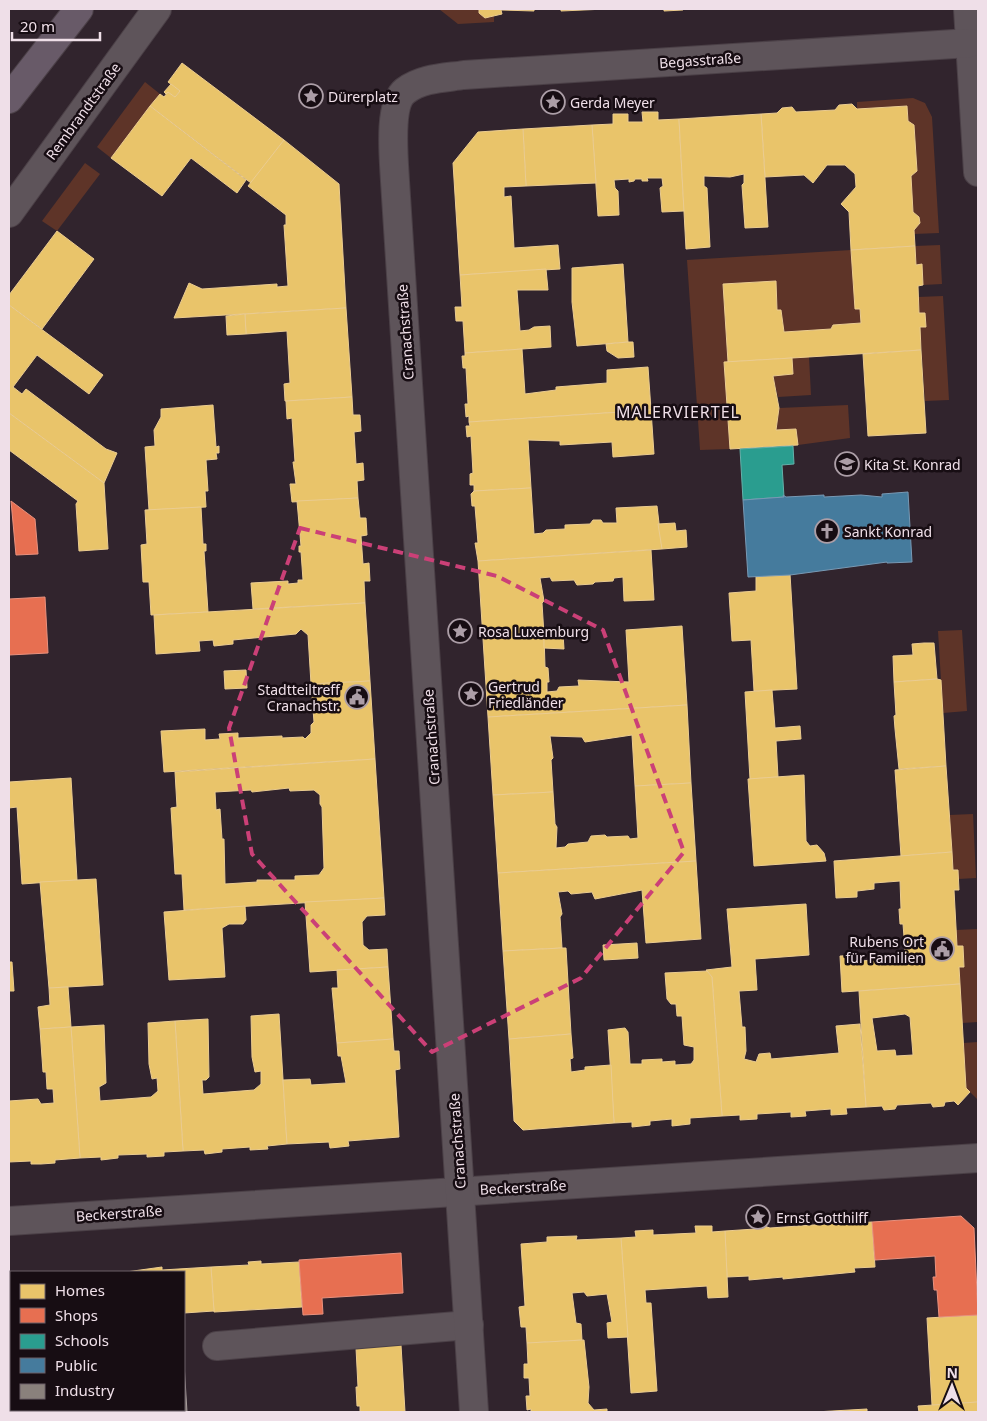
<svg xmlns="http://www.w3.org/2000/svg" width="987" height="1421" font-family="'Noto Sans',sans-serif">
	<style>
		.green { fill: #5e3428 }
		.homes { fill: #e9c46a; stroke: #ebcc90; fill-rule: evenodd }
		.shops { fill: #e76f51; stroke: #e9917e }
		.schools { fill: #2a9d8f; stroke: #65b1aa }
		.public { fill: #457b9d; stroke: #7899b4 }
		.industry { fill: #8a817c; stroke: #a89d9c }
		.lines { fill: none; stroke-linecap: round; stroke-linejoin: round }
		.minor-casing { stroke: #4b4047; stroke-width: 30 }
		.highway-casing { stroke: #4b4047; stroke-width: 30 }
		.minor { stroke: #5e545a; stroke-width: 28 }
		.highway { stroke: #685a68; stroke-width: 28 }
		.marked { fill: none; stroke: #cb4077; stroke-width: 4; stroke-dasharray: 10 6; stroke-linejoin: round }
		.labels { text-anchor: middle; dominant-baseline: central; stroke-width: 5; stroke-linejoin: round; paint-order: stroke }
		.street-label { font-size: 14px; fill: #efdfe8; stroke: #170d13 }
		.poi-label { font-size: 14px; fill: #efdfe8; stroke: #170d13; text-anchor: start }
		.quarter-label { font-size: 16px; letter-spacing: 1px; fill: #efdfe8; stroke: #170d13 }
	</style>
	<rect width="100%" height="100%" fill="#31242d"/>
	<!-- green -->
	<g class="green">
		<path d="M439,9H479V13L485,18L492,17L494,15V22L458,24Z"/>
		<path d="M145,82L160,94L111,158L97,147Z"/>
		<path d="M913,98L925,103L932,117L939,233L914,234V230L920,223L919,217L913,212L911,176L917,171L914,126L908,121L907,106L857,109V102Z"/>
		<path d="M85,163L100,174L57,231L42,221Z"/>
		<path d="M940,245L942,284L923,285L922,265H916L915,246Z"/>
		<path d="M851,250L855,308L860,309L861,323L833,325L831,329L784,332L781,310H777L776,281L723,284L728,362L724,363L730,449L700,450L687,260Z"/>
		<path d="M943,296L949,400L925,401L920,327H925V313H919L918,297Z"/>
		<path d="M809,357L811,395L778,397L773,376L793,374L792,358Z"/>
		<path d="M848,405L850,438L798,445L796,429L776,430L779,408Z"/>
		<path d="M962,630L967,711L943,713L938,631Z"/>
		<path d="M973,814L976,878L958,879V870H953L949,815Z"/>
		<path d="M978,929V1022L962,1023L959,967L964,966L963,946H957L956,930Z"/>
		<path d="M978,1042V1100L966,1088L963,1043Z"/>
	</g>
	<!-- homes -->
	<g class="homes">
		<path d="M479,9H534V11L501,10L502,14L485,18L479,13Z"/>
		<path d="M561,9H606L561,11Z"/>
		<path d="M664,9H683V10L664,11Z"/>
		<path d="M182,63L284,140L251,183L150,106L160,94L164,97L168,92L175,97L180,91L168,82Z"/>
		<path d="M171,84L180,91L175,97L168,92L166,94L164,92Z"/>
		<path d="M852,104L857,109L907,106L908,121L914,125L917,171L911,176L913,212L919,217L920,223L914,230L915,246L851,250L849,212L841,204L856,187L855,174L845,165H827L813,183L804,175L765,177L761,114L777,113L782,108L792,107L796,112L835,110L839,105Z"/>
		<path d="M150,106L246,180L237,193L191,158L162,196L111,158Z"/>
		<path d="M642,112H658V120L679,119L684,211L662,212L660,188L663,186L662,178H647L648,181H642V179H635L634,181L629,182V179L614,180L615,188L618,191L619,215L598,216L592,125L613,124V114H628V122H643Z"/>
		<path d="M761,114L768,227L745,228L742,185L744,183V174L730,177L704,176V186L707,188L710,247L686,249L679,119Z"/>
		<path d="M592,125L596,183L526,186L523,129Z"/>
		<path d="M523,129L526,186L504,187V197L511,196L514,248L558,245L560,269L460,275L453,163L478,132Z"/>
		<path d="M284,140L339,184L346,308L174,318L189,283L202,289L277,284V287L288,286L284,225H286V215L248,186Z"/>
		<path d="M57,231L94,259L42,329L9,305V295Z"/>
		<path d="M915,246L916,265L922,264L923,285L918,286L919,313H925L926,327H920L921,350L728,362L723,284L776,281L777,310H781L784,332L831,329L833,325L861,323L860,309H855L851,250Z"/>
		<path d="M623,264L628,342L577,346L572,302V268Z"/>
		<path d="M546,269L548,290H517L520,331L529,330L534,327L550,326L551,347L465,353L463,321H456L455,307H462L460,275Z"/>
		<path d="M9,305L103,375L89,394L37,355L13,387L22,394L26,389L106,449L117,453L104,483L9,413Z"/>
		<path d="M346,308L352,397L285,401L284,384L290,383L287,331L246,334L245,314Z"/>
		<path d="M245,314L246,334L227,335L226,316Z"/>
		<path d="M628,342H633L634,357L618,358L607,351L606,344Z"/>
		<path d="M522,349L525,394L556,390V387L607,383V370L648,367L651,410L469,422V416L466,417L465,404H468L466,368H463L462,356H465V353Z"/>
		<path d="M921,350L926,433L868,436L863,354Z"/>
		<path d="M792,358L793,374L773,376L779,408L776,430L796,429L798,445L730,449L724,362Z"/>
		<path d="M352,397L353,415H360L361,431L354,432L356,464L363,463L364,480L357,481L358,498L292,502L290,484H296L293,462H295L292,418L287,419L286,401Z"/>
		<path d="M213,405L216,447L219,446V453H216L217,459L206,460L208,491H205L206,507L149,510L145,447L155,446L154,430L161,417V409Z"/>
		<path d="M651,410L654,454L613,457L612,442L560,445V441L528,440L531,488L474,491V485H470V474L473,473L471,436L467,437L466,426H470L469,422Z"/>
		<path d="M9,413L104,483L108,549L79,551L76,504L78,501L9,450Z"/>
		<path d="M531,488L534,534L543,533L546,530L565,529V525L590,524L593,520H601L603,523H617L616,508L657,506L662,549L478,561L475,543H478L475,506H472L471,494L474,491Z"/>
		<path d="M358,498L360,518H366L367,535L361,536L363,564L369,563L370,581H364L365,603L253,609L251,583L288,581V584L298,583V580H303L301,552H299V546H301L297,501Z"/>
		<path d="M201,507L203,544H206V551H204L208,612L151,615L149,582H143L141,545L147,544L145,510Z"/>
		<path d="M675,523L676,531L686,530L687,547L662,549L658,524Z"/>
		<path d="M651,550L654,600L624,601L623,577L614,578L613,581L595,582L593,584L577,585L574,580L552,581L550,577L540,578L544,601L542,603L544,635L483,639L478,561Z"/>
		<path d="M790,574L797,689L754,691L751,640L732,641L729,593L756,591V576Z"/>
		<path d="M365,603L370,681L311,684L308,635L301,629L296,634L233,640V644L214,646L213,640L199,641L200,651L156,654L154,615Z"/>
		<path d="M682,626L687,705L488,717L483,639L544,635L545,667L548,668L549,682H547V692L557,691L559,687L579,686L578,680L629,682L626,630Z"/>
		<path d="M563,634L564,649L544,648V635Z"/>
		<path d="M924,643H934L937,679L894,682L893,656L913,655L912,644Z"/>
		<path d="M246,670L247,688L225,689L224,671Z"/>
		<path d="M937,679L941,680L946,766L899,769L895,729L894,716L896,715L894,682Z"/>
		<path d="M370,681L375,759L164,772L161,731L205,729V740L220,739L219,734L238,733V738L282,736V738L303,737L305,739L311,733V725L314,722L311,684Z"/>
		<path d="M772,690L775,728L800,726L801,739L776,741L778,777L750,779L745,692Z"/>
		<path d="M687,705L691,783L635,786L632,735L585,742L582,737L550,736L553,758L551,760L553,792L493,795L488,717Z"/>
		<path d="M375,759L384,898L184,910L182,874H175L171,808L177,807L175,772ZM289,788L290,791L314,790L320,795V804L322,807L324,868L319,875L295,876V880H257V882L225,884L224,839H222L220,809L216,810L215,792L251,790L252,792Z"/>
		<path d="M946,766L952,852L901,856L895,770Z"/>
		<path d="M804,775L806,841L810,846L817,845L824,853L826,861L754,866L748,779Z"/>
		<path d="M71,778L77,880L22,884L17,807L9,808V782Z"/>
		<path d="M691,783L696,861L498,873L493,795L553,792L555,824L557,827L556,848L565,847L568,844L588,842L591,836L605,835L607,837L628,836L630,839L638,838L635,786Z"/>
		<path d="M952,852L953,870H958L959,890H954L957,946H963L964,967H959L960,984L842,992L840,956L861,955L862,961L879,959L880,964L906,963L903,924H900L899,909H901L900,881L874,883V889L857,891V897L836,898L834,861Z"/>
		<path d="M696,861L701,939L646,943L642,890L595,899L592,892L571,894L568,891L558,892L562,914L560,917L562,948L503,951L498,873Z"/>
		<path d="M96,879L103,985L49,988L40,882Z"/>
		<path d="M384,898L385,915L367,916L362,922L363,945L369,950L387,949L388,967L310,972L305,902Z"/>
		<path d="M806,904L809,955L755,959L757,990L739,991L742,1027H745L746,1051L744,1059L756,1062L759,1054L770,1053L771,1059L839,1053L836,1026L860,1024L866,1107L846,1108L847,1114L831,1115V1109L805,1111L806,1116L791,1117V1112L757,1114V1119L740,1120V1115L722,1116L712,977L706,970L732,967L727,909Z"/>
		<path d="M245,906L246,920L243,924H229L222,928L225,977L169,980L164,912Z"/>
		<path d="M637,943L638,958L604,960L603,945Z"/>
		<path d="M562,948H566L571,1034L509,1039L503,951Z"/>
		<path d="M9,962H12L14,991H9Z"/>
		<path d="M388,967L393,1039L337,1043L332,988H338L337,970Z"/>
		<path d="M707,971L712,977L722,1116L690,1118V1124L672,1126V1119L650,1121V1125L632,1127V1122L614,1123L608,1030L625,1028L628,1032L630,1064H642V1060L662,1059V1062L675,1061V1065L691,1064L694,1060V1047L684,1045L682,1016H677L676,1004H671L667,999L665,973Z"/>
		<path d="M960,984L966,1088L970,1092L958,1105L954,1101L945,1102L944,1106L933,1107L931,1103L897,1105L895,1109L884,1110L882,1106L866,1107L859,991ZM905,1014L910,1017L913,1055L896,1056L895,1050L877,1051L872,1018Z"/>
		<path d="M68,987L71,1027L40,1029L38,1007L50,1005L49,988Z"/>
		<path d="M279,1014L287,1144L267,1146L268,1149L250,1150V1147L222,1149V1152L205,1154L204,1150L183,1151L175,1021L208,1019L209,1077L206,1080H202L203,1094L254,1090L261,1084V1071L255,1072L252,1057L251,1016Z"/>
		<path d="M175,1021L183,1151L164,1152V1156L147,1157V1154L118,1155V1158L101,1160V1157L80,1158L71,1027L104,1025L106,1083L99,1087L100,1101L151,1097L158,1091L157,1078L152,1079L149,1064L148,1023Z"/>
		<path d="M71,1027L80,1158L55,1160V1163L41,1164H31V1161L9,1162V1101L38,1099L41,1104L54,1103L53,1089H47L46,1072H43L40,1029Z"/>
		<path d="M571,1034L573,1058L570,1059L571,1072L585,1070V1067L611,1065L614,1123L523,1130L514,1121L509,1039Z"/>
		<path d="M393,1039L394,1051H399L400,1069L395,1070L399,1137L348,1141L349,1146L330,1148L329,1142L287,1144L283,1080L310,1079L311,1085L346,1083L341,1056H338L337,1043Z"/>
		<path d="M834,1220L842,1224L872,1222L875,1267L854,1268L855,1272L783,1279V1277L749,1280V1276L727,1277L725,1231L755,1229L761,1225L770,1228L828,1224Z"/>
		<path d="M695,1226H712V1232L725,1231L728,1297L708,1298L707,1286L645,1290L646,1303H651L657,1391L631,1393L621,1238L636,1237L635,1231L653,1230V1235L696,1233Z"/>
		<path d="M577,1236L576,1240L621,1238L628,1337L608,1338L607,1323L612,1322L607,1294L587,1296L584,1292L572,1293L576,1323L581,1324L582,1340L527,1343L526,1327H521L519,1307L525,1306L521,1244L547,1242V1237Z"/>
		<path d="M261,1261V1264L299,1262L302,1307L214,1312L211,1267L249,1265L248,1262Z"/>
		<path d="M162,1267V1270L211,1267L214,1311L184,1313V1272H126Z"/>
		<rect x="9" y="1279" width="2" height="45"/>
		<path d="M978,1315V1402L932,1405L927,1318Z"/>
		<path d="M584,1340L589,1387L588,1403L594,1410L607,1409V1412H531V1409L527,1410L526,1396H530L529,1378H524V1364H528L527,1343Z"/>
		<path d="M401,1345L405,1412H360V1406H357L356,1387H358L356,1348Z"/>
		<path d="M978,1402V1412H919L918,1406Z"/>
		<path d="M867,1409V1412H815Z"/>
	</g>
	<!-- shops -->
	<g class="shops">
		<path d="M11,501L35,519L38,554L16,555Z"/>
		<path d="M45,597L48,653L9,655V599Z"/>
		<path d="M961,1216L974,1228L978,1315L939,1317L937,1290H934L933,1277H936L935,1256L875,1260L872,1222Z"/>
		<path d="M401,1253L403,1293L322,1298L323,1314L303,1315L299,1260Z"/>
	</g>
	<!-- schools -->
	<path class="schools" d="M793,446L794,464L782,465L784,497L743,500L740,449Z"/>
	<!-- public -->
	<path class="public" d="M908,492L912,562L887,563V562L790,575L748,577L743,500L784,497L783,495L786,497L824,495V497L861,495L882,497V494Z"/>
	<!-- industry -->
	<path class="industry" d="M184,1363L187,1412H160V1410H184Z"/>
	<g class="lines">
		<!-- minor casing -->
		<g class="minor-casing">
			<g id="minor">
				<path d="M968,9L978,172"/>
				<path d="M9,213L157,9"/>
				<path d="M9,1221L978,1158"/>
				<path d="M217,1346L469,1325"/>
				<path d="M474,1412L395,181C394,161 388,104 405,91C422,78 444,78 464,75L970,43"/>
			</g>
		</g>
		<!-- highway casing -->
		<g class="highway-casing">
			<path id="highway" d="M9,99L79,9"/>
		</g>
		<!-- minor -->
		<use href="#minor" class="minor"/>
		<!-- highway -->
		<use href="#highway" class="highway"/>
	</g>
	<!-- marked area -->
	<path class="marked" d="M300,528L497,576L603,630L684,852L581,978L432,1052L252,854L229,728Z"/>
	<!-- icons -->
	<defs>
		<g id="sight-ring" transform="scale(1.25)"><circle r="9.5" fill="#170d13" stroke="#ac9ea7" stroke-width="1.5"/><path d="M0-6L1.8-2.2L6-1.7L2.9 1.2L3.7 5.4L0 3.3L-3.7 5.4L-2.9 1.2L-6-1.7L-1.8-2.2Z" fill="#ac9ea7"/></g>
		<g id="school-ring" transform="scale(1.25)"><circle r="9.5" fill="#170d13" stroke="#ac9ea7" stroke-width="1.5"/><path d="M0-5L7-2L0 1L-7-2ZM-4 1L0 2.5L4 1V4Q0 6-4 4Z" fill="#ac9ea7"/></g>
		<g id="church-ring" transform="scale(1.25)"><circle r="9.5" fill="#170d13" stroke="#ac9ea7" stroke-width="1.5"/><path d="M-1.2-6h2.4v3.5h3.3v2.4h-3.3V6h-2.4V-.1h-3.3v-2.4h3.3Z" fill="#ac9ea7"/></g>
		<g id="civic-ring" transform="scale(1.25)"><circle r="9.5" fill="#170d13" stroke="#ac9ea7" stroke-width="1.5"/><path d="M-.6-6.5H3V-4.5H.6V-3L4-1V1h2V6H-6V1h2V-1L-.6-3ZM-1.2 2.5V6h2.4V2.5Z" fill="#ac9ea7"/></g>
	</defs>
	<g fill-rule="evenodd">
		<use href="#sight-ring" x="311" y="96"/>
		<use href="#sight-ring" x="553" y="102"/>
		<use href="#school-ring" x="847" y="464"/>
		<use href="#church-ring" x="827" y="531"/>
		<use href="#sight-ring" x="460" y="631"/>
		<use href="#sight-ring" x="471" y="694"/>
		<use href="#civic-ring" x="357" y="697"/>
		<use href="#civic-ring" x="942" y="949"/>
		<use href="#sight-ring" x="758" y="1217"/>
	</g>
	<g class="labels">
		<!-- street labels -->
		<g class="street-label">
			<text transform="translate(700 60) rotate(-4)">Begasstraße</text>
			<text transform="translate(83 111) rotate(-54)">Rembrandtstraße</text>
			<text transform="translate(405 332) rotate(-94)">Cranachstraße</text>
			<text transform="translate(431 737) rotate(-94)">Cranachstraße</text>
			<text transform="translate(457 1141) rotate(-94)">Cranachstraße</text>
			<text transform="translate(523 1187) rotate(-3)">Beckerstraße</text>
			<text transform="translate(119 1213) rotate(-4)">Beckerstraße</text>
		</g>
		<!-- poi labels -->
		<g class="poi-label">
			<text x="328" y="96">Dürerplatz</text>
			<text x="570" y="102">Gerda Meyer</text>
			<text x="864" y="464">Kita St. Konrad</text>
			<text x="844" y="531">Sankt Konrad</text>
			<text x="478" y="631">Rosa Luxemburg</text>
			<text x="488" y="686">Gertrud<tspan x="488" dy="16">Friedländer</tspan></text>
			<text x="340" y="689" text-anchor="end">Stadtteiltreff<tspan x="340" dy="16">Cranachstr.</tspan></text>
			<text x="924" y="941" text-anchor="end">Rubens Ort<tspan x="924" dy="16">für Familien</tspan></text>
			<text x="776" y="1217">Ernst Gotthilff</text>
		</g>
		<!-- quarter labels -->
		<g class="quarter-label">
			<text x="678" y="412">MALERVIERTEL</text>
		</g>
	</g>
	<!-- border -->
	<rect width="987" height="1421" fill="none" stroke="#efdfe8" stroke-width="20"/>
	<!-- legend -->
	<rect x="10" y="1271" width="175" height="140" fill="#170d13" stroke="#6d6168"/>
	<rect x="20" y="1284" width="25" height="15" fill="#e9c46a" stroke="#6d6168"/>
	<text x="55" y="1296" font-size="15" fill="#efdfe8">Homes</text>
	<rect x="20" y="1308" width="25" height="15" fill="#e76f51" stroke="#6d6168"/>
	<text x="55" y="1321" font-size="15" fill="#efdfe8">Shops</text>
	<rect x="20" y="1334" width="25" height="15" fill="#2a9d8f" stroke="#6d6168"/>
	<text x="55" y="1346" font-size="15" fill="#efdfe8">Schools</text>
	<rect x="20" y="1358" width="25" height="15" fill="#457b9d" stroke="#6d6168"/>
	<text x="55" y="1371" font-size="15" fill="#efdfe8">Public</text>
	<rect x="20" y="1384" width="25" height="15" fill="#8a817c" stroke="#6d6168"/>
	<text x="55" y="1396" font-size="15" fill="#efdfe8">Industry</text>
	<!-- north arrow -->
	<g transform="translate(952 1386) rotate(1)" stroke="#170d13" stroke-width="4" paint-order="stroke">
	<path d="M0-4L9 19L0 12L-9 19Z" fill="#efdfe8"/>
	<text y="-8" font-size="14" font-weight="bold" text-anchor="middle" fill="#efdfe8">N</text>
	</g>
	<!-- scale -->
	<path d="M12 32v8h88v-8" fill="none" stroke="#efdfe8" stroke-width="2.5"/>
	<text x="20" y="32" font-size="15" fill="#efdfe8" stroke="#170d13" stroke-width="4" paint-order="stroke">20 m</text>
</svg>
